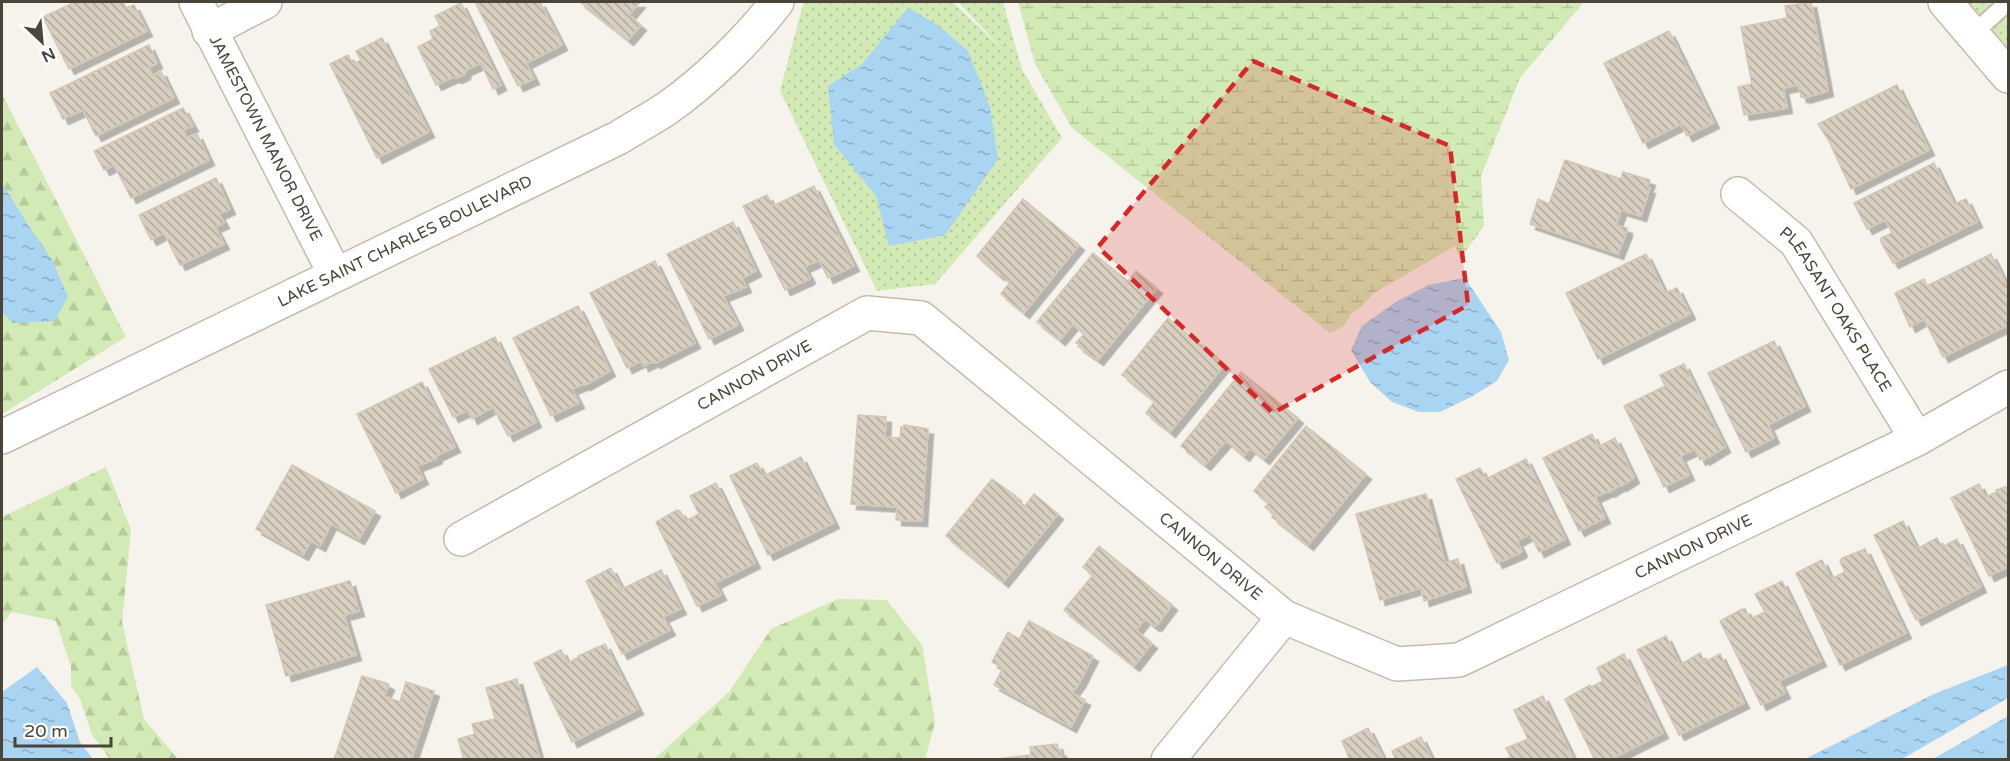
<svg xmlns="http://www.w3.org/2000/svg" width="2010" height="761" font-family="'Varela Round',sans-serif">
<defs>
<pattern id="forest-firs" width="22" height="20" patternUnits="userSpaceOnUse" patternTransform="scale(1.5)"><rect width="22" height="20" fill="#d2eab5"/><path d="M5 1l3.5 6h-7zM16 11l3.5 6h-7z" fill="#b6ca9c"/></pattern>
<pattern id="wetland-marsh" width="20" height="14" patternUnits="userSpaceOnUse" patternTransform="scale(1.5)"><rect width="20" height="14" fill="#d2eab5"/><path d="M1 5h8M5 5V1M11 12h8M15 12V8" fill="none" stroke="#b6ca9c"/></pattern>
<pattern id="park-dots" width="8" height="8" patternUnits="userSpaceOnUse" patternTransform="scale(1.5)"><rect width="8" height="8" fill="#d2eab5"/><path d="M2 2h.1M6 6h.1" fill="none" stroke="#b6ca9c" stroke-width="1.8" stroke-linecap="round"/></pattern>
<pattern id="water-ripples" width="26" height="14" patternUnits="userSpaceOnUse" patternTransform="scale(1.5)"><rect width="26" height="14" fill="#a9d4f2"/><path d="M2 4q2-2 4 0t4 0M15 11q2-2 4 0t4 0" fill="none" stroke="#8caec5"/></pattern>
<pattern id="building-back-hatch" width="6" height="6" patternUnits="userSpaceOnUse" patternTransform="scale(1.5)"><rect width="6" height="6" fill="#d8cfc1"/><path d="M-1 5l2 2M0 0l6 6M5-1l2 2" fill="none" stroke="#b1aa9e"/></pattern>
<filter id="shadow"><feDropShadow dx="5.5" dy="5.5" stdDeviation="0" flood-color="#0004"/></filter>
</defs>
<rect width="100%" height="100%" fill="#f6f3ec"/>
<g fill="url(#forest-firs)">
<polygon points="2,94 126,337 2,414"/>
<polygon points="106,467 131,530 122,622 144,719 178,759 110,759 92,735 80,699 71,686 71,667 56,621 12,612 2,624 2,517"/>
<polygon points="838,599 887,600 922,645 935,723 925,759 654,759 729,692 771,629"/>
</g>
<polygon fill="url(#wetland-marsh)" points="1018,2 1584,2 1520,78 1481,176 1484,226 1460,259 1455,246 1374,293 1362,306 1350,315 1344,326 1330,333 1072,128 1035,64"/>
<g fill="url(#park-dots)">
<polygon points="805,2 953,2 1004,51 958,2 1003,2 1022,69 1062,138 935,284 877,291 780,91 803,4"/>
<polygon points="1945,2 2008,2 2008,76"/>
</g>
<g fill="url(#water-ripples)">
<polygon points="908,8 939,26 968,51 990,107 998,159 945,235 889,246 876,196 834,144 828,86 862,64"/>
<polygon points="2,183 26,222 52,260 68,297 54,321 13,323 2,312"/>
<polygon points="1465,278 1501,332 1509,360 1497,381 1471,397 1440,412 1419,412 1392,402 1370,382 1351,350 1362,326 1394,303 1428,285"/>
<polygon points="2008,665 2008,698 1909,755 1899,760 1805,759 1934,694"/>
<polygon points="37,667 67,703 80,742 93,759 2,759 2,692"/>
<polygon points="2008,716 2008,759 1933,759"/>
</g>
<g fill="url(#building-back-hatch)" stroke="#d3c7b4" stroke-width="1.5" filter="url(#shadow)">
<polygon points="75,2 123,2 126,8 134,5 147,31 69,69 43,17"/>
<polygon points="475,2 540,2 562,45 526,63 534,79 518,86"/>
<polygon points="580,2 640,2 629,15 641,25 628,40"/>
<polygon points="1811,2 1828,91 1804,98 1804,96 1801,97 1799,85 1783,88 1787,108 1744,115 1738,87 1752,84 1741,27 1787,18 1785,6"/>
<polygon points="461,3 501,85 493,89 481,63 466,70 465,74 457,78 453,77 436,85 418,47 433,39 430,31 440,26 435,16"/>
<polygon points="1669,31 1714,123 1687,136 1681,124 1643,143 1604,63"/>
<polygon points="382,38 429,132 377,158 330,64 348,55 353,64 361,60 356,51"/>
<polygon points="149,45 157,63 148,68 153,76 161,71 174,98 96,136 83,110 63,119 50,93"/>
<polygon points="1897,85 1929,150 1851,189 1829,141 1818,124"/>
<polygon points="183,108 193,126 183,130 187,138 197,134 209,160 131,198 114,165 104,170 94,151"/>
<polygon points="1565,160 1621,179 1623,172 1650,180 1647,188 1650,188 1641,216 1621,210 1616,225 1627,228 1627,231 1618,254 1530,224 1538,199 1549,204"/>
<polygon points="1934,163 1954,204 1966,199 1977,222 1893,263 1881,242 1881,238 1892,233 1885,220 1867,229 1854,203"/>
<polygon points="216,178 230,209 219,214 224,223 215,227 224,244 180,265 164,233 151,240 139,215"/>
<polygon points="814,186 854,266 828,278 819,260 804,267 810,278 807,280 785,290 743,206 767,195 773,206"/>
<polygon points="1023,199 1079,245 1024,313 1001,294 1010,282 1000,274 999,275 977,256"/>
<polygon points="733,222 756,271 742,278 746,287 723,296 738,325 709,339 667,254"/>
<polygon points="1093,253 1128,281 1136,271 1157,288 1098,360 1078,346 1079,344 1076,343 1084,334 1073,324 1060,340 1037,322"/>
<polygon points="1646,254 1665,293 1677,288 1690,314 1598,359 1566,293"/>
<polygon points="1991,254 2008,288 2008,325 1943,357 1924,319 1910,327 1895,293 1924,279 1927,286"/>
<polygon points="655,261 695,343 655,363 654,361 643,366 641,361 627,368 590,293"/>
<polygon points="578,306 610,371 585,385 584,384 572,389 579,403 551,416 513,338"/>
<polygon points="1168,318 1225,364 1170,432 1146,413 1155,401 1122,375"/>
<polygon points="495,337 536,422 508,436 493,407 472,419 468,410 453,417 429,369"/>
<polygon points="1774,341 1805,406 1768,425 1774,438 1746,452 1708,373"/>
<polygon points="1684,364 1725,447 1704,460 1703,458 1700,460 1695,449 1680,456 1689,475 1664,487 1624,406 1665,386 1660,375"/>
<polygon points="1241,372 1298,418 1264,459 1250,448 1244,456 1226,441 1205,465 1181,446"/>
<polygon points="422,382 455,447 436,456 437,458 417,466 423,479 396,493 357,414"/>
<polygon points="858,415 886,417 885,437 900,438 901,427 904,427 904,425 928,429 922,521 896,520 897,507 851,504"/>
<polygon points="1306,426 1366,474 1308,545 1272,517 1274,514 1265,507 1269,503 1254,491"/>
<polygon points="1592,434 1598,447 1615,438 1634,478 1621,486 1620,485 1609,492 1608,491 1595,497 1605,518 1579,531 1543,458"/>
<polygon points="801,457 834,523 768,555 730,476 757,463 764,476"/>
<polygon points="1526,459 1565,539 1539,552 1530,534 1517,541 1522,551 1520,553 1497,563 1456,479 1480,468 1486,479"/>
<polygon points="292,465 375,511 359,539 331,524 320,546 311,541 303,555 256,529"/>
<polygon points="992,479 1016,496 1015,498 1025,506 1034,494 1058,514 1003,582 946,536"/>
<polygon points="716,483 755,563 715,583 721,595 697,606 656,522 677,510 680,511 686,521 699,514 690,496"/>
<polygon points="1979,484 1985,497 1997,492 1996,490 2008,486 2008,567 1989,576 1951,498"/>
<polygon points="1426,494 1445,563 1458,559 1466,587 1424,601 1421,588 1380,600 1356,514"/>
<polygon points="1903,521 1917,549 1937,538 1942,547 1957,539 1981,587 1916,620 1874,535"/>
<polygon points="1099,546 1172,605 1157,625 1154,626 1145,619 1136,630 1152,643 1134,666 1064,610 1093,575 1083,567"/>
<polygon points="1865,549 1906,633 1840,665 1796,573 1822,560 1831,579 1845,572 1840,561 1842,558"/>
<polygon points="611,568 622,589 661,570 681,609 663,617 670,630 622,654 586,581"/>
<polygon points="350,581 359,611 344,615 356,655 286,676 266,605"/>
<polygon points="1782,581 1821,661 1779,681 1785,693 1761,705 1720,621 1742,609 1742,610 1745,609 1750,619 1765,612 1755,594"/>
<polygon points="1029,621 1093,656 1080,682 1072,693 1085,700 1071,727 994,685 1003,668 992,662 1008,632 1019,639"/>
<polygon points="1666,636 1680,665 1700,653 1705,662 1720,654 1744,703 1679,735 1637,650"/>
<polygon points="605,644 638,709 572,742 534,663 561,650 568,663 579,657 578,656"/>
<polygon points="1624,654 1663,733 1609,760 1595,760 1565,699 1590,685 1591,687 1603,681 1597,668"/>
<polygon points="362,676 386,683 389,685 384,696 400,702 406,682 434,691 411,760 334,760"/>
<polygon points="517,679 540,760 464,760 458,739 475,734 472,724 495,719 486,688"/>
<polygon points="1543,696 1574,760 1505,760 1511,757 1506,748 1528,739 1514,710"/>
<polygon points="1368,728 1384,760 1350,760 1342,741"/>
<polygon points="1421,737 1432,760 1396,760 1392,751"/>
<polygon points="1057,744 1059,752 1061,751 1062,760 988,760 1031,755 1030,747"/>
</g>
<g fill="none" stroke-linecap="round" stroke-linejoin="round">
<defs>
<polyline id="service" points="1973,34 2008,2"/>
<g id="minor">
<path id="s1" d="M 196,2 L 335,274"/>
<polyline points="1945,2 2008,76"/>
<polyline points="209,31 265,2"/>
<path id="s2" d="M 1738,194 L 1796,242 L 1917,439"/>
<path id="s3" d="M 2,437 L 618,138 C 634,128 651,119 666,109 C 705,82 749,39 777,2"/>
<path id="s4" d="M 461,539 L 867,313 L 921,318 L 1284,617 L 1397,664 L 1459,660 L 1917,439 L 2008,387"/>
<polyline points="1168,760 1284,617"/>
</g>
</defs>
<use href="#service" stroke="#c2bbae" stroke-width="20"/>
<use href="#minor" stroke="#c2bbae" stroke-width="36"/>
<use href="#service" stroke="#fff" stroke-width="16"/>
<use href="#minor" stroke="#fff" stroke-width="33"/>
</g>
<path fill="#d62828" fill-opacity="0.2" stroke="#d62828" stroke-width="4.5" stroke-dasharray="12 8" stroke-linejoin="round" d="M 1253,61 L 1450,146 L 1468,305 L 1273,413 L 1098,247 Z"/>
<g text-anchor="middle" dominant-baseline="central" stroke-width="5" stroke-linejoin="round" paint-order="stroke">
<g font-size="16" fill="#4b4439" stroke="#fff">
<text stroke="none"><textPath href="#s1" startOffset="153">JAMESTOWN MANOR DRIVE</textPath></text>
<text stroke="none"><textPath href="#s3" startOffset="448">LAKE SAINT CHARLES BOULEVARD</textPath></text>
<text stroke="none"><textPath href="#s2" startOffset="153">PLEASANT OAKS PLACE</textPath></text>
<text stroke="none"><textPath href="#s4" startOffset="336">CANNON DRIVE</textPath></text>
<text stroke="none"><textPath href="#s4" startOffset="1434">CANNON DRIVE</textPath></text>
<text stroke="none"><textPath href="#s4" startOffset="894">CANNON DRIVE</textPath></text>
</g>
</g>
<rect width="2010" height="761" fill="none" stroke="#4b4439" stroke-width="6"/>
<g transform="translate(42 42) rotate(154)" stroke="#ffffff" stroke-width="4.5" paint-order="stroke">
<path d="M0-4.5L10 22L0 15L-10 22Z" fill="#4b4439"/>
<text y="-9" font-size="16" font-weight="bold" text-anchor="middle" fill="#4b4439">N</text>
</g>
<path d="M15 737v9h96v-9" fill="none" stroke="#4b4439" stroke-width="3"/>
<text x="24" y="737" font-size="18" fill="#4b4439" stroke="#ffffff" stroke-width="4.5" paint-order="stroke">20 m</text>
</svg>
